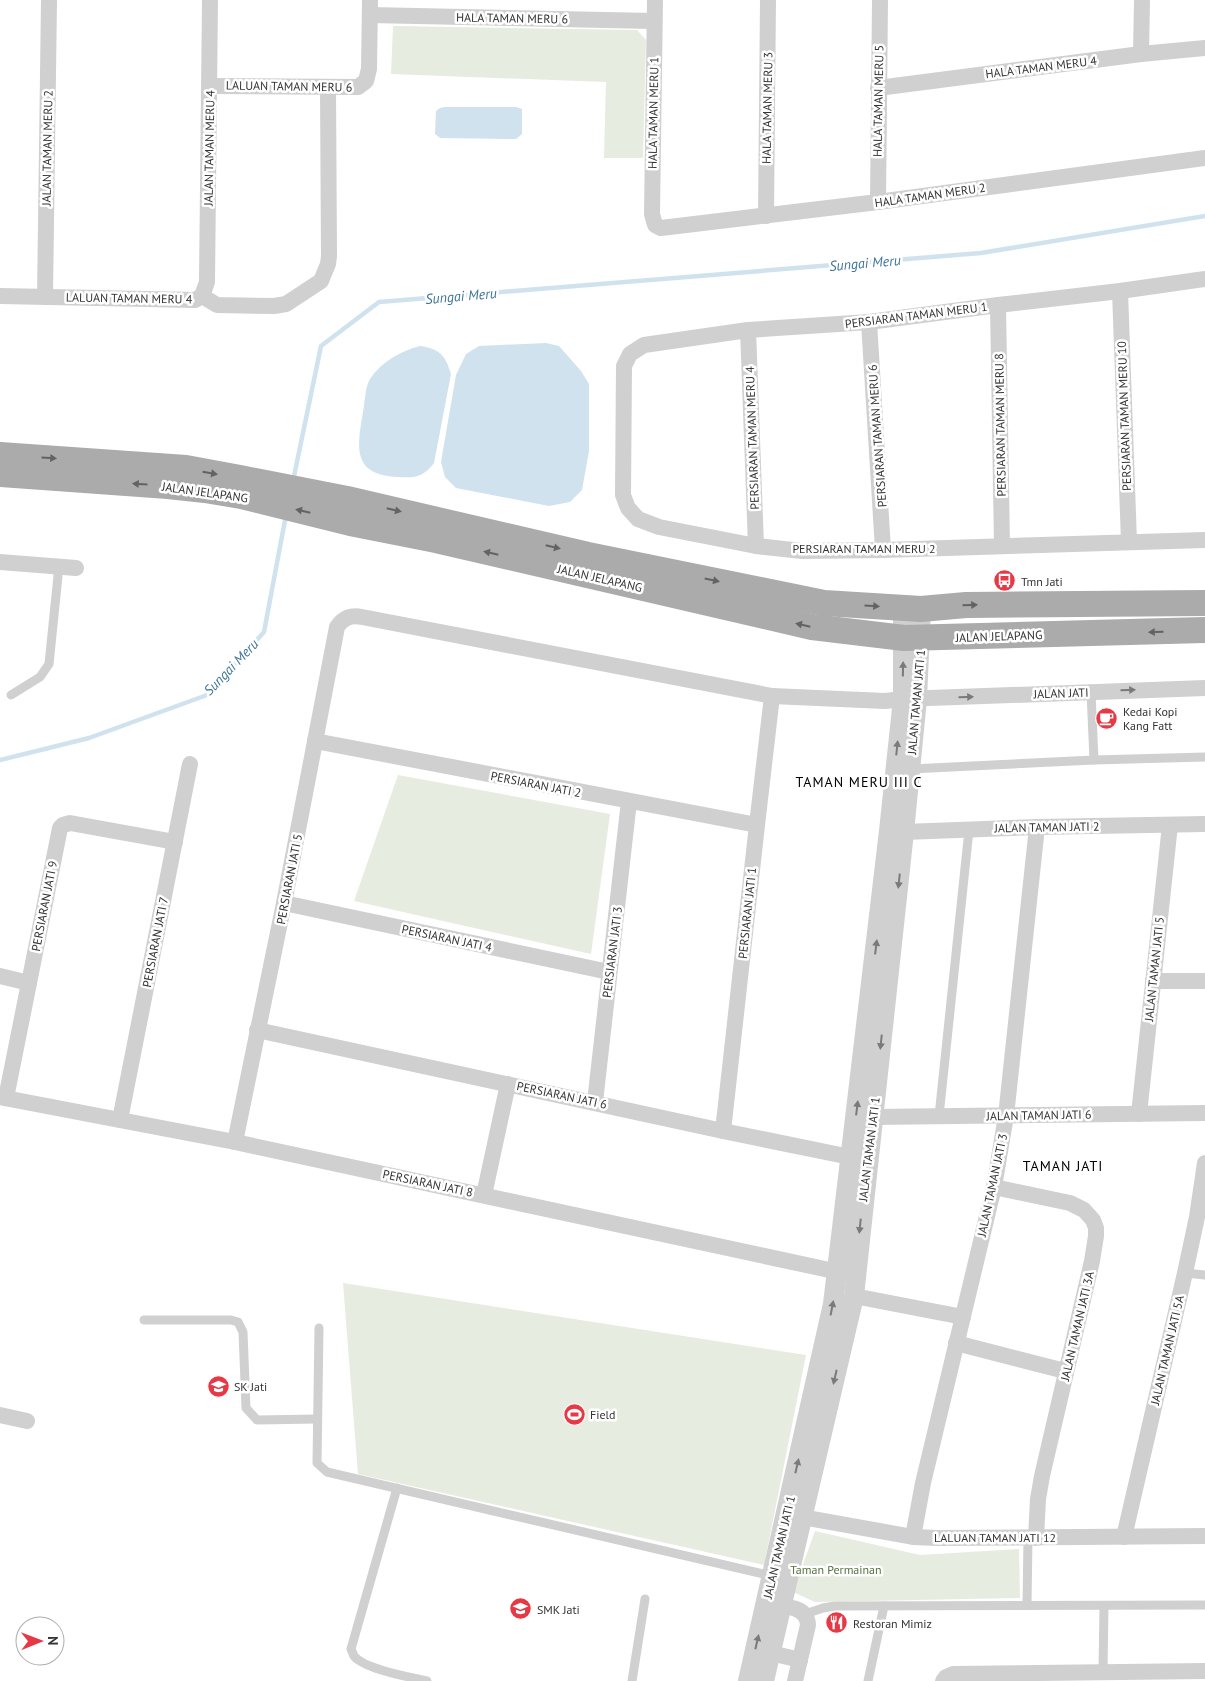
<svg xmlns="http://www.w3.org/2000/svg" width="1205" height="1681" font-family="'PT Sans',sans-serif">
<rect width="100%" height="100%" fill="#fff"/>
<g fill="#e6ecdf">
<polygon points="393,26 637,30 646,40 643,158 604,158 606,82 391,74"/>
<polygon points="398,775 610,814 591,954 354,901"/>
<polygon points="343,1283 806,1355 764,1565 358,1474"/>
<polygon points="815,1531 920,1555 1019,1549 1020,1598 815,1602 793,1592"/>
</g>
<g fill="#cfe2ee">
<polygon points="445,107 516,107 522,109 522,134 516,139 440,138 435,134 436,111 440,108"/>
<polygon points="546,343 559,346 581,371 589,384 589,451 582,490 570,502 549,506 456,488 445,477 441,462 456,375 466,354 479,346"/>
<path d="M 420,346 C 440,349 445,355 451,374 L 434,463 C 423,477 416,478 398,477 C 352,475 357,448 363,412 C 365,402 365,387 370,379 C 382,361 401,351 420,346 Z"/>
</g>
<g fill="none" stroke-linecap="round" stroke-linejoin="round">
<g stroke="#cfe2ee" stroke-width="4.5">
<polyline points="293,481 321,346 379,302 981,253 1205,216"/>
<polyline points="0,760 89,738 207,695 264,632 286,515"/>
</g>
<g stroke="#d0d0d0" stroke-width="9">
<polyline points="1091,692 1094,760"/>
<polyline points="11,695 40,677 49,664 59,566"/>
<polyline points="911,769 1094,760 1205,757"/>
<polyline points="939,1116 969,830"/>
<polyline points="1185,1273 1205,1275"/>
<polyline points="144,1320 231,1320 238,1322 243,1332 246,1408 257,1420 317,1419"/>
<polyline points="319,1328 317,1463 327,1472 772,1576"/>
<path d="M 397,1488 L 351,1649 C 352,1651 353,1654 354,1656 C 364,1669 410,1677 427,1681"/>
<polyline points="1027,1605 1028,1538"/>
<polyline points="805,1614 823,1608 835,1606 1205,1605"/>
<polyline points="1103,1671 1104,1606"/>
<polyline points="632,1681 645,1599"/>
<polyline points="868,1681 884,1606"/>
</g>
<g stroke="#d0d0d0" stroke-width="16">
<polyline points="655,0 652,214 655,225 661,228 878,202 1205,158"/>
<polyline points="370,15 654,21"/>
<polyline points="1141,54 1142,0"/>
<polyline points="210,86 358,87 366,81 369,69 370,0"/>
<polyline points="878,88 1141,54 1205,48"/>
<polyline points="878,202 880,0"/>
<polyline points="766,216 768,0"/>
<polyline points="1205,279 1120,291 998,305 869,322 748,330 644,345 630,354 624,366 623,495 628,508 638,519 659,527 756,546 802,551 883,550 1205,540"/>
<polyline points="1120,291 1129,542"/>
<polyline points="0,296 195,300 202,296"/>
<polyline points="202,296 217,305 274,306 286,304 321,281 328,264 329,256 328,87"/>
<polyline points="202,296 207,282 210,0"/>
<polyline points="45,297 49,0"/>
<polyline points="998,305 1002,546"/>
<polyline points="869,322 883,550"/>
<polyline points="748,330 756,546"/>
<polyline points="0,562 76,568"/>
<polyline points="315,741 757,825"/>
<polyline points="892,831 904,832 1037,827 1205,824"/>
<polyline points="284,903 609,972"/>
<polyline points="0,976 29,983"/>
<polyline points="1153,981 1205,981"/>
<polyline points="257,1030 723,1131 860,1159"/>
<polyline points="0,1097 235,1142 848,1274"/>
<polyline points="6,1098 60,828 63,825 70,823 175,842"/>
<polyline points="595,1102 629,801"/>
<polyline points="1139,1114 1170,825"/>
<polyline points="873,1117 1205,1113"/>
<polyline points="120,1120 190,764"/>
<polyline points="723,1131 757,825 772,696"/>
<path d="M 235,1142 L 284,903 L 337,627 C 344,617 351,615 362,617 L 772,696 L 885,701 L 903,699 L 1205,688"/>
<polyline points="994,1187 1070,1203 1084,1210 1093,1220 1096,1228 1096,1236 1092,1261 1042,1476 1038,1499 1036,1538"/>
<polyline points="484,1195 508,1084"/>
<polyline points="854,1296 963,1317"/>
<polyline points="956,1343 1065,1371"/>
<polyline points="0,1415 27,1421"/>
<polyline points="791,1515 913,1537 938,1538 1205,1536"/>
<polyline points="913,1537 923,1483 994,1187 1006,1116 1037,827"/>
<polyline points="1124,1537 1185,1273 1197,1217 1205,1163"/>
<path d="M 771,1604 C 786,1607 807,1606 808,1625 L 795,1681"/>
<polyline points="771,1653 800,1660"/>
<polyline points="943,1681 946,1677 953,1674 1205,1671"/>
</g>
<g stroke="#d0d0d0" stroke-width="20">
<polyline points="748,1681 833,1304 889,831 903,699 903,609"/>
<polyline points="764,1681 854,1296 904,832 917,699 921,609"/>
</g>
<g stroke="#ababab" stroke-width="26">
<polyline points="0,455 186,468 240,478 347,499 588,555 824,603 921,609 966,605 1205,603"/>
<polyline points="0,474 168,486 205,490 241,496 350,523 436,540 812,627 904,638 1205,630"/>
</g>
</g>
<defs><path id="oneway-solid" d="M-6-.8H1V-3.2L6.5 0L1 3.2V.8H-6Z" transform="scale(1.25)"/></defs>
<g fill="#636363">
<use href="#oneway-solid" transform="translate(49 458) rotate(4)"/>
<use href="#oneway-solid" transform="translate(210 473) rotate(10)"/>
<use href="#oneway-solid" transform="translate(140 484) rotate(-176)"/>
<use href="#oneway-solid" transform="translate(394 510) rotate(13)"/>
<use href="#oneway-solid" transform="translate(303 511) rotate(-167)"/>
<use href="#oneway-solid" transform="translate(553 547) rotate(13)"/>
<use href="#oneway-solid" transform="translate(491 553) rotate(-167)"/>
<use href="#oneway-solid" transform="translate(712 580) rotate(12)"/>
<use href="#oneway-solid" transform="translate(970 605) rotate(-2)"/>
<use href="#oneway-solid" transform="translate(872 606) rotate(4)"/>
<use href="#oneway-solid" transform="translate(803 625) rotate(-167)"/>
<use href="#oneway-solid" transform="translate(1156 632) rotate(178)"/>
</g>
<g fill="#7a7a7a">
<use href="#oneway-solid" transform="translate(903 669) rotate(-89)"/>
<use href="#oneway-solid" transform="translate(1128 690) rotate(-2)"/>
<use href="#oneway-solid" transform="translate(966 697) rotate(-2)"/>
<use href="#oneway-solid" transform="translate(897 748) rotate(-84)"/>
<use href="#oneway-solid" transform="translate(899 881) rotate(96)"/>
<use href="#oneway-solid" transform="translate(876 947) rotate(-83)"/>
<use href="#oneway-solid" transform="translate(881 1042) rotate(96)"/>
<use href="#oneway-solid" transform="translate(857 1108) rotate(-83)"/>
<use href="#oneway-solid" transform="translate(860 1226) rotate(96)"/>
<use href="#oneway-solid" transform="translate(832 1308) rotate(-79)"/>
<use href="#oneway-solid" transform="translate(835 1377) rotate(103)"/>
<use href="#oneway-solid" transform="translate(797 1466) rotate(-77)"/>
<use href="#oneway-solid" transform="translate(757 1642) rotate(-77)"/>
</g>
<defs>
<symbol id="bus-disc" viewBox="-11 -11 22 22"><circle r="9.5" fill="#e63946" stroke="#fff"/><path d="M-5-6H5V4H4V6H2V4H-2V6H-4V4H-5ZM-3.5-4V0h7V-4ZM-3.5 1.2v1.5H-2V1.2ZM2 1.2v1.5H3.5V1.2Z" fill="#fff"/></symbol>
<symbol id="cafe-disc" viewBox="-11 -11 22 22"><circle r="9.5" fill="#e63946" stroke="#fff"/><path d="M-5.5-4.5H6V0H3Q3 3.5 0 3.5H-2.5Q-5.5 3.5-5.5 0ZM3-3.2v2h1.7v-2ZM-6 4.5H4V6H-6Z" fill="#fff"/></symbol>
<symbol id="school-disc" viewBox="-11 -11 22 22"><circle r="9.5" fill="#e63946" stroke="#fff"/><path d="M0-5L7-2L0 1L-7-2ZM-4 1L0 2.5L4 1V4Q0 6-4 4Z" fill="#fff"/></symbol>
<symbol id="stadium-disc" viewBox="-11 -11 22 22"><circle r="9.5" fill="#e63946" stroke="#fff"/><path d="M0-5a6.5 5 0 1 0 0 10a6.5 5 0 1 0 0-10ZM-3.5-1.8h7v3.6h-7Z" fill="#fff"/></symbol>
<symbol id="restaurant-disc" viewBox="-11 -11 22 22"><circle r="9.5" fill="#e63946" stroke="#fff"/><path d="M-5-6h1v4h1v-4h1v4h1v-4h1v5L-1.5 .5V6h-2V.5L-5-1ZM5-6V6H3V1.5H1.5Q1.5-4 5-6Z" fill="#fff"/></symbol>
</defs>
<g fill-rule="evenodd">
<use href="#bus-disc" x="992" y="568" width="25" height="25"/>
<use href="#cafe-disc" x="1094" y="706" width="25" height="25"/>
<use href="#school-disc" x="206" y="1374" width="25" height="25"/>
<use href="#stadium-disc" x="562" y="1402" width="25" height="25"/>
<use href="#school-disc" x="508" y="1596" width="25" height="25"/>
<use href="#restaurant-disc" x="824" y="1610" width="25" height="25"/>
</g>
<g text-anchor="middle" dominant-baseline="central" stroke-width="5" stroke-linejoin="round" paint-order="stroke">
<g font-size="12" fill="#333" stroke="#fff">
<text transform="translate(512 18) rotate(1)">HALA TAMAN MERU 6</text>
<text transform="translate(1041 67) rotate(-7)">HALA TAMAN MERU 4</text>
<text transform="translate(289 86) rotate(1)">LALUAN TAMAN MERU 6</text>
<text transform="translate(878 101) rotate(-89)">HALA TAMAN MERU 5</text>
<text transform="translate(767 108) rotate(-89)">HALA TAMAN MERU 3</text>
<text transform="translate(653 113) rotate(-89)">HALA TAMAN MERU 1</text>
<text transform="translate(47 148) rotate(-89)">JALAN TAMAN MERU 2</text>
<text transform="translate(209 148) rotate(-89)">JALAN TAMAN MERU 4</text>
<text transform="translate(930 195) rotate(-8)">HALA TAMAN MERU 2</text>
<text transform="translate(129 298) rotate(1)">LALUAN TAMAN MERU 4</text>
<text transform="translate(916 315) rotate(-7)">PERSIARAN TAMAN MERU 1</text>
<text transform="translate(1124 416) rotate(-92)">PERSIARAN TAMAN MERU 10</text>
<text transform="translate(1000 425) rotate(-91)">PERSIARAN TAMAN MERU 8</text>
<text transform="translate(877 436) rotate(-94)">PERSIARAN TAMAN MERU 6</text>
<text transform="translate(752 438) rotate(-92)">PERSIARAN TAMAN MERU 4</text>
<text transform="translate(205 492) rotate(8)">JALAN JELAPANG</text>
<text x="864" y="548">PERSIARAN TAMAN MERU 2</text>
<text transform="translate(600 578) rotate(13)">JALAN JELAPANG</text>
<text transform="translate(999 636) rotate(-2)">JALAN JELAPANG</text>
<text transform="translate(1061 693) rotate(-2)">JALAN JATI</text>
<text transform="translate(916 702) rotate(-85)">JALAN TAMAN JATI 1</text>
<text transform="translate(536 784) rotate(11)">PERSIARAN JATI 2</text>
<text transform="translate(1047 827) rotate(-1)">JALAN TAMAN JATI 2</text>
<text transform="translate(289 879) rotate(-79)">PERSIARAN JATI 5</text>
<text transform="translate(44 906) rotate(-79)">PERSIARAN JATI 9</text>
<text transform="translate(747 913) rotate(-84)">PERSIARAN JATI 1</text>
<text transform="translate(447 938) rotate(12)">PERSIARAN JATI 4</text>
<text transform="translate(155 942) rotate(-79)">PERSIARAN JATI 7</text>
<text transform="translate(612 952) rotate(-83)">PERSIARAN JATI 3</text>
<text transform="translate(1154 969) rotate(-84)">JALAN TAMAN JATI 5</text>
<text transform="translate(562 1095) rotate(12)">PERSIARAN JATI 6</text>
<text transform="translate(1039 1115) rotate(-1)">JALAN TAMAN JATI 6</text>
<text transform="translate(869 1149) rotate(-83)">JALAN TAMAN JATI 1</text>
<text transform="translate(428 1183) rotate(12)">PERSIARAN JATI 8</text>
<text transform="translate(992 1185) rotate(-78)">JALAN TAMAN JATI 3</text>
<text transform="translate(1077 1326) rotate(-77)">JALAN TAMAN JATI 3A</text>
<text transform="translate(1167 1350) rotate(-77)">JALAN TAMAN JATI 5A</text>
<text x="995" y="1537">LALUAN TAMAN JATI 12</text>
<text transform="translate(779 1547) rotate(-77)">JALAN TAMAN JATI 1</text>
</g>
<g font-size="12" fill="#333" stroke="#fff" text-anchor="start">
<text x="1021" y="581">Tmn Jati</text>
<text x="1123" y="711">Kedai Kopi<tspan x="1123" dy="14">Kang Fatt</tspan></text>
<text x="234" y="1386">SK Jati</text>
<text x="590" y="1414">Field</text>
<text x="537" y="1609">SMK Jati</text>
<text x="853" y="1623">Restoran Mimiz</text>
</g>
<g font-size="12" fill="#56703f" stroke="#fff">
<text x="836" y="1569">Taman Permainan</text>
</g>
<g font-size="14" font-style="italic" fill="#3f7597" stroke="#fff">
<text transform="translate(865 263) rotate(-5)">Sungai Meru</text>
<text transform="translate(461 296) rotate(-5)">Sungai Meru</text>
<text transform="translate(231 667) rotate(-46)">Sungai Meru</text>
</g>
<g font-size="14" letter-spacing="1" fill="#000" stroke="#fff">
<text x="859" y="782">TAMAN MERU III C</text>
<text x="1063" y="1166">TAMAN JATI</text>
</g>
</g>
<g transform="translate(40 1641) rotate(89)"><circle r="24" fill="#ffffff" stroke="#adadad"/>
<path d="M0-4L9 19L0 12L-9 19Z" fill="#e63946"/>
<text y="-8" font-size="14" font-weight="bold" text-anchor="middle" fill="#333333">N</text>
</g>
</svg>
